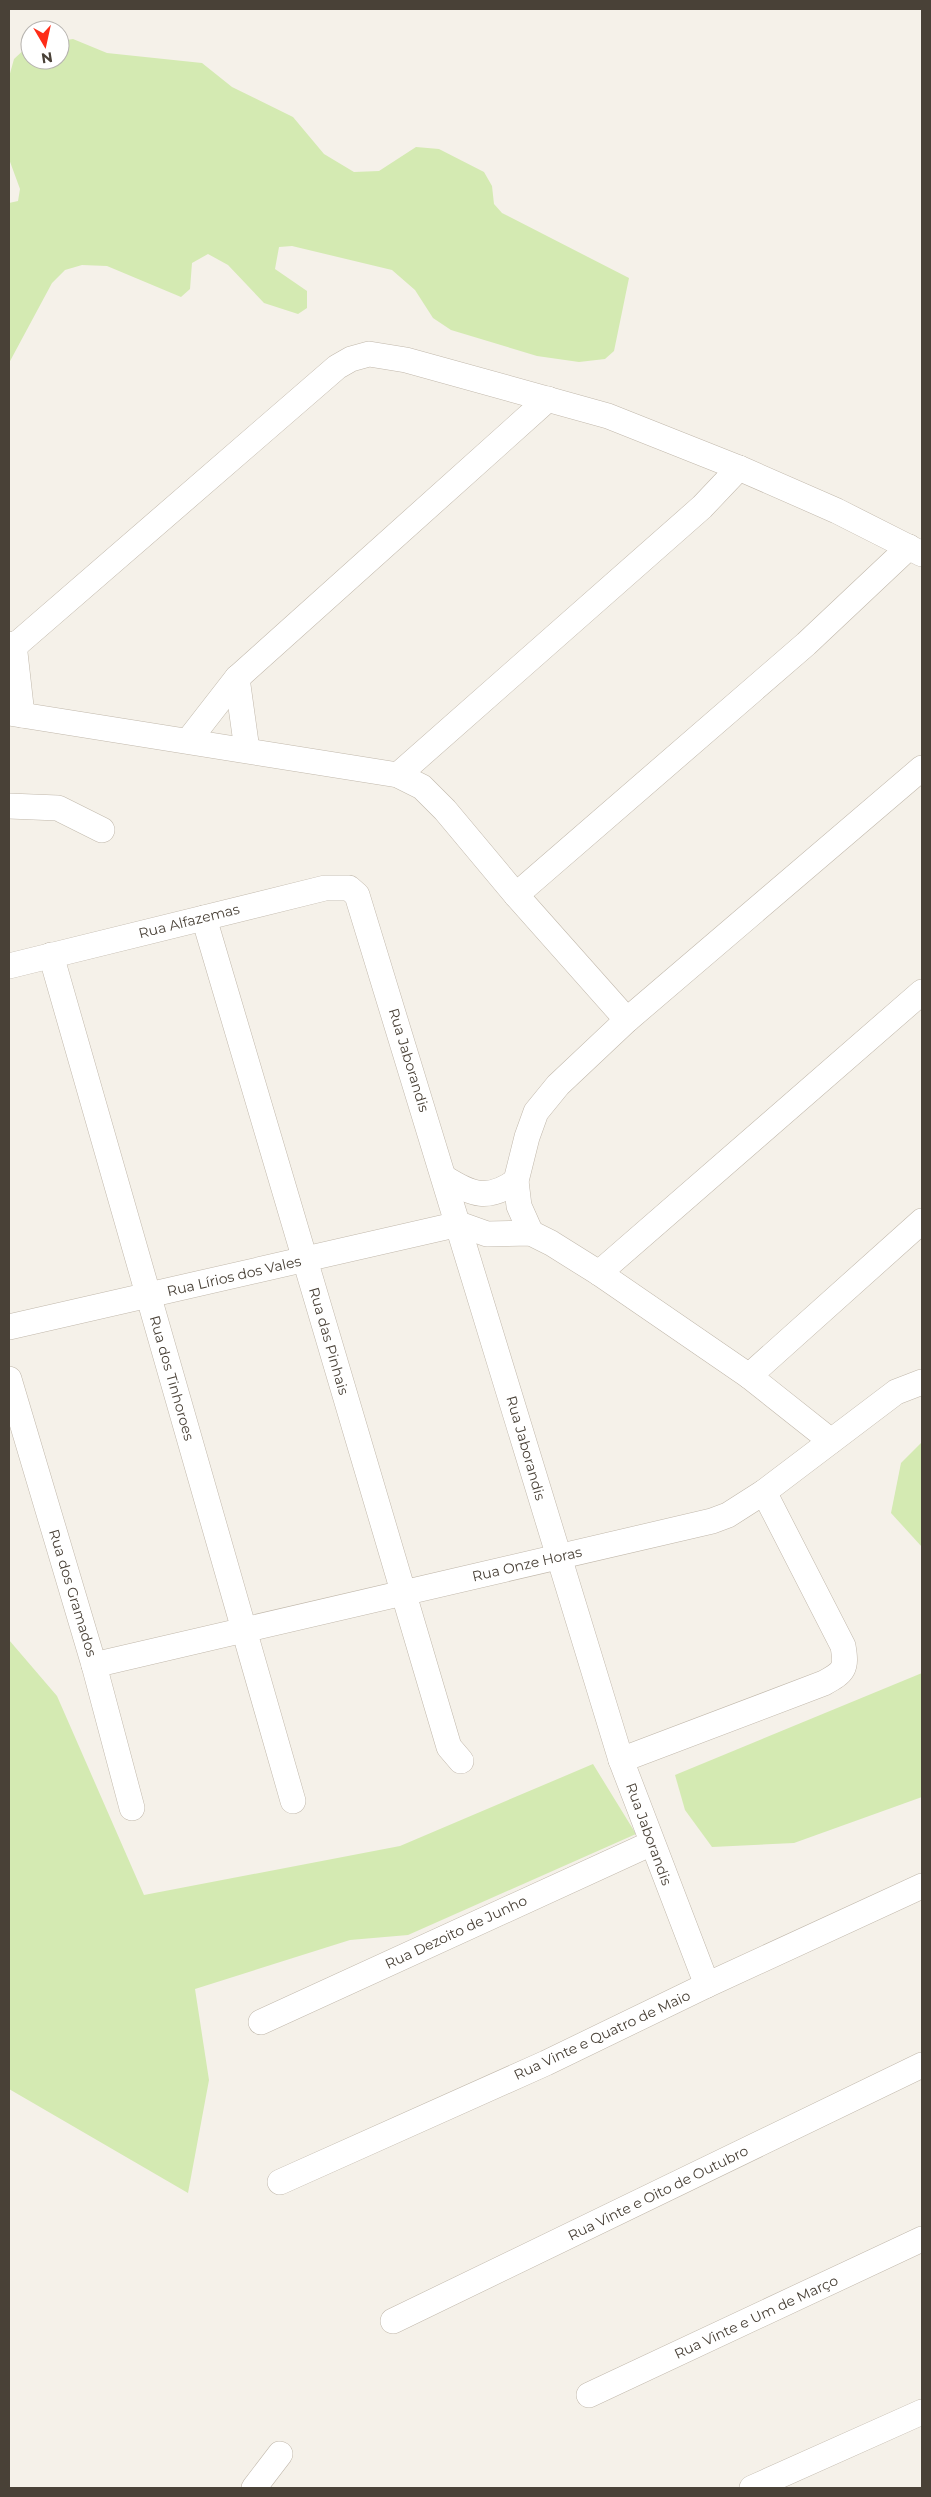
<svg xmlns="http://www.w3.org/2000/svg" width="931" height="2497" font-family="Montserrat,sans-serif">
<rect width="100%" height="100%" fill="#f5f1e9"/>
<g fill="#d4eab2">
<polygon points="73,39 107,53 202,63 232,87 293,117 324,154 354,172 379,171 416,147 439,149 484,172 492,186 494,204 502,213 629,278 614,351 605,359 579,362 537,356 451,330 433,318 415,290 392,270 292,246 279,247 275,269 307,291 307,308 298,314 264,303 228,265 208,254 192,263 190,289 181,297 107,266 82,265 65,270 52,283 9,363 9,203 18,201 20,189 9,159 9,77 14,59 29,45 30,60 60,60 60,41"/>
<polygon points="922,1442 922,1547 891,1513 901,1463"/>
<polygon points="9,1640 57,1696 144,1895 400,1846 593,1764 636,1834 408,1935 350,1940 195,1989 209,2080 188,2193 9,2089"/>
<polygon points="922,1673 922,1797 794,1843 712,1847 685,1810 675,1775"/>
</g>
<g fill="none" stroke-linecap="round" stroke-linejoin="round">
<defs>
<g id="street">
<polyline points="14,644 22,715"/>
<polyline points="9,651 337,367 351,359 369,354 406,360 608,416 739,468 837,511 922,554"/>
<polyline points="237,678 247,750"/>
<polyline points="9,713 398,775 422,787 445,810 516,895 627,1020"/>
<polyline points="188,741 237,678 548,399"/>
<polyline points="398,775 702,507 739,468"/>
<polyline points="9,806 58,808 102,830"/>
<polyline points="516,895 806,644 909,547"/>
<polyline points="204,918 449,1747 461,1761"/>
<polyline points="51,955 293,1801"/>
<polyline points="9,966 325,888 349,888 357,895 621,1760 707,1985"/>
<path d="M 445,1178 C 472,1195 488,1201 516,1181"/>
<polyline points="459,1224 487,1234 531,1233 551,1243 599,1273 749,1376 831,1441"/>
<polyline points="531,1233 519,1206 516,1181 527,1137 536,1112 558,1085 627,1020 922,768"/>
<polyline points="599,1273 922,992"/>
<polyline points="9,1327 459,1224"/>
<polyline points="749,1376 922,1221"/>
<polyline points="9,1379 94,1665 132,1808"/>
<polyline points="94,1665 712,1521 728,1515 764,1492 896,1392 922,1382"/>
<path d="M 621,1760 L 824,1683 C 844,1672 847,1669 843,1646 L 764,1492"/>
<polyline points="261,2022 652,1843"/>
<polyline points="280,2182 546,2063 707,1985 922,1886"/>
<polyline points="393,2321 922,2065"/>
<polyline points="589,2395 922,2239"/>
<polyline points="254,2488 280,2454"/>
<polyline points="752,2488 922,2412"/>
</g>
</defs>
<use href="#street" stroke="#c1b8ab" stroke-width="26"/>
<use href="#street" stroke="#fff" stroke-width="25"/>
</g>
<g text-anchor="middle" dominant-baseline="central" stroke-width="4" stroke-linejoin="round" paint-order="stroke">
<g font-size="14" fill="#494137" stroke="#fff">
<text transform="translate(189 921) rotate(-14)">Rua Alfazemas</text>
<text transform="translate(409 1060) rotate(73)">Rua Jaborandis</text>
<text transform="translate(234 1276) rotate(-13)">Rua Lírios dos Vales</text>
<text transform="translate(329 1341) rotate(74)">Rua das Pinhais</text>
<text transform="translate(172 1378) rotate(74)">Rua dos Tinhoroes</text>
<text transform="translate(526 1448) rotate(74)">Rua Jaborandis</text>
<text transform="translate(527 1564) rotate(-13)">Rua Onze Horas</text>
<text transform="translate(73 1593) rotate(73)">Rua dos Gramados</text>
<text transform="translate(649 1834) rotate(70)">Rua Jaborandis</text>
<text transform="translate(456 1932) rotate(-25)">Rua Dezoito de Junho</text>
<text transform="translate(602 2035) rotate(-25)">Rua Vinte e Quatro de Maio</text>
<text transform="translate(658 2193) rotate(-26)">Rua Vinte e Oito de Outubro</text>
<text transform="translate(756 2317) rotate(-25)">Rua Vinte e Um de Março</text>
</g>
</g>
<rect width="931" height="2497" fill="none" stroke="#494137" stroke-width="20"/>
<g transform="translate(45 45) rotate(171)"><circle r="24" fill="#ffffff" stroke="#b6b3af"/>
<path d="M0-4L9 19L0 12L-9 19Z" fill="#fe2c17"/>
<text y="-8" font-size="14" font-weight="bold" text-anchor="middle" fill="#494137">N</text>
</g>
</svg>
